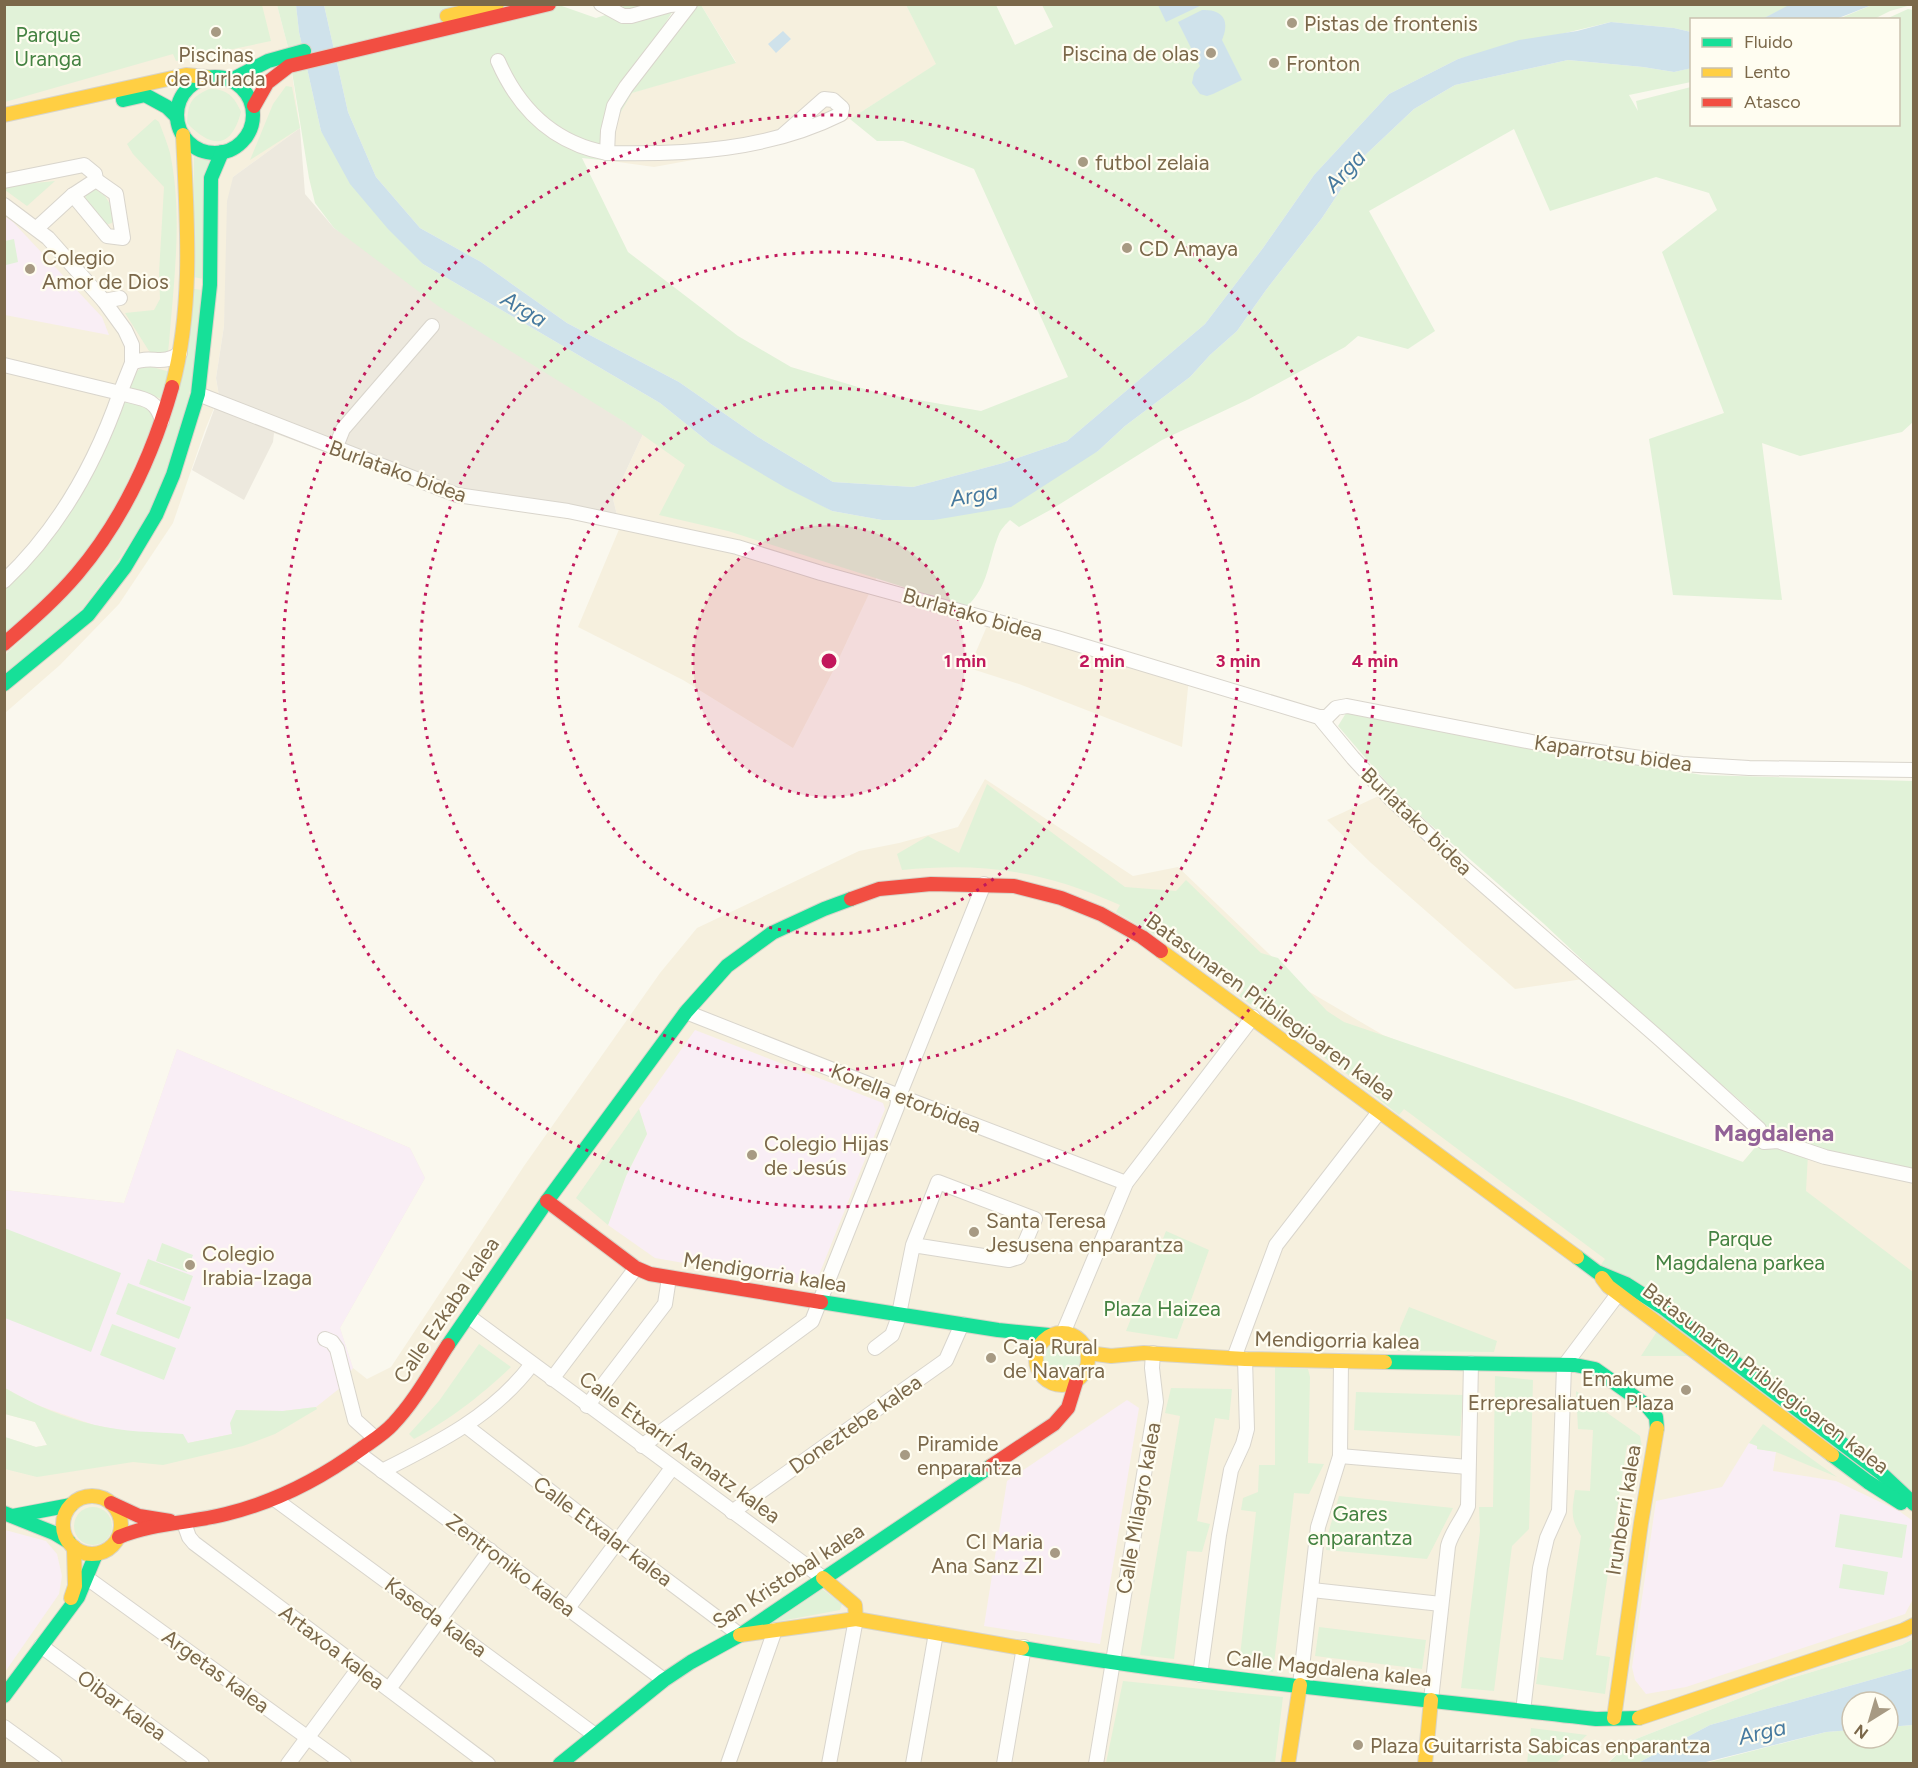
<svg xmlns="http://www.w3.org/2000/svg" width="1918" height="1768" font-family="Figtree,sans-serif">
<rect width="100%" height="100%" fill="#faf8ee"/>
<g fill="#f6f0de">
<polygon points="5,5 277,5 288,47 300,128 233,177 224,326 216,378 219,396 205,430 173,523 119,604 60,665 5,713"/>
<polygon points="701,5 906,5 937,64 850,119 770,146 654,167 611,161 618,117 631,93 736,62"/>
<polygon points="643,434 887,555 833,671 793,748 683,680 578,627 620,527 613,499"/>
<polygon points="990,619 1189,678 1182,747 1019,684 969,668"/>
<polygon points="985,779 1133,876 1178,867 1308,991 1383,1035 1626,1129 1737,1168 1760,1143 1913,1153 1913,1639 1902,1645 1788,1679 1631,1741 1607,1763 5,1763 4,1437 36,1447 47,1445 35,1422 5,1414 5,1190 124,1203 177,1049 410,1148 425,1178 340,1328 353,1368 367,1379 391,1367 524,1166 660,973 697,928 859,851 899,843 958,827"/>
<polygon points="1385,793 1590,978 1515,989 1370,862 1327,820"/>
</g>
<polygon fill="#ede9de" points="300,128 305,194 334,228 643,434 613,499 620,527 454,500 274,433 273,442 244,500 192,470 219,396 216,378 224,326 227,201 233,177"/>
<g fill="#f9eef5">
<polygon points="4,216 13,222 102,317 109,335 5,315"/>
<polygon points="695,1030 883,1103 885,1109 817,1280 810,1285 655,1258 608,1225 626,1176 647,1134 639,1109"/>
<polygon points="177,1049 410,1148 425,1178 340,1328 353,1368 340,1388 316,1407 283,1411 236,1410 232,1434 188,1443 94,1425 34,1404 5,1388 4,1190 124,1203"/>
<polygon points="1127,1400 1139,1408 1100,1644 984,1626 1007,1481"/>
<polygon points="1749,1443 1758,1446 1757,1449 1776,1452 1773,1471 1836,1481 1899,1511 1913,1521 1913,1599 1905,1614 1686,1687 1646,1694 1635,1680 1632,1667 1656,1501 1722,1487"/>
<polygon points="5,1530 46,1541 57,1554 62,1576 59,1594 5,1672"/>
</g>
<g fill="#e1f2d8">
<polygon points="5,4 262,5 271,41 176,61 173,54 5,102"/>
<path d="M 277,5 L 296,5 L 299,32 L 321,131 L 423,264 L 660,403 L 711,444 L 832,511 L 882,520 L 934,520 L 1098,451 L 1125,426 L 1190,377 L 1210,355 L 1237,331 L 1266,290 L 1322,218 L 1361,159 L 1414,109 L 1455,85 L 1568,60 L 1643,67 L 1674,72 L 1691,68 L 1691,82 L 1629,95 L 1638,111 L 1636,101 L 1691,87 L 1692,124 L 1898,124 L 1898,20 L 1886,19 L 1908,9 L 1913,10 L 1913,422 L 1902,432 L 1800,456 L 1762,443 L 1782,600 L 1673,595 L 1649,439 L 1724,413 L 1662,252 L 1717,210 L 1709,193 L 1656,177 L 1550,211 L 1514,129 L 1369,211 L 1435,331 L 1408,349 L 1358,336 L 1345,347 L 1249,399 L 1162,440 L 1052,509 L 1019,527 L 1010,520 C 1006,524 1001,529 999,534 C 988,560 989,587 966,607 L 728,531 L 659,515 L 685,465 L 623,421 L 438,306 L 334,228 L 315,203 L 309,178 L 288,47 Z"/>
<polygon points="324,5 559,5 596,18 621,10 623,5 687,5 676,6 630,80 690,5 701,5 736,63 632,93 618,117 611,161 582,158 628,252 738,336 791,367 878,393 981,411 1068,377 974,169 903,141 877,141 850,119 936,64 906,5 996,5 1015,45 1053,27 1042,5 1791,5 1762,19 1692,20 1691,32 1674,28 1611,22 1458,59 1389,94 1314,175 1263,248 1205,324 1067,441 1003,463 913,487 833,482 758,437 679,382 567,323 481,262 420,228 376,177 348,112"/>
<polygon points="1872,5 1911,5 1890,11 1874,19 1836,20"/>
<polygon points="286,86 292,87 300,128 250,160 273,104"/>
<path d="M 209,89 C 227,89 234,96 241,112 C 231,149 212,149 187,123 C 188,103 191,97 209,89 Z"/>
<path d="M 155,119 L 159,122 C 163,132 167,143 170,153 C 183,215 174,280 169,343 L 168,352 L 159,358 L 149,351 L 125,313 L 154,310 L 160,299 L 159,273 L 164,187 L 133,154 L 127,144 Z"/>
<polygon points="194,157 209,161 204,279 193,277"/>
<polygon points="55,181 27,206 5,190 5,186"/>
<polygon points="95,189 105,196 116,214 112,223 106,225 85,202 86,194"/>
<polygon points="14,239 18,262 6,265 5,241"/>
<polygon points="194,289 202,290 198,346 183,428 150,513 117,562 82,609 5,678 5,655 26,636 134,501"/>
<polygon points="149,366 170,372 160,398 129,392 134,375 140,368"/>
<polygon points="124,399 148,406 154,421 117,505 65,582 5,637 5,588 20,573"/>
<path d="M 1346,713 L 1702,775 L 1913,781 L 1913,1176 L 1808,1154 L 1806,1191 L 1913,1272 L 1913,1504 L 1600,1266 L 1605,1259 L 1404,1109 L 1399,1115 L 1347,1074 L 1239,996 L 1244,990 L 1178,941 L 1174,946 L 1116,912 L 1120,905 C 1045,871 984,862 902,870 L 897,854 L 928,836 L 959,853 L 987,784 L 1125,887 L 1176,891 L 1186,880 L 1261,953 L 1278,958 L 1327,1011 L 1344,1022 L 1573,1100 L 1743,1162 C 1763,1138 1764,1141 1753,1112 L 1626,1001 L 1543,923 L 1400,798 L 1338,726 Z"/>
<polygon points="639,1109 647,1134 626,1176 608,1225 576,1198"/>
<polygon points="4,1228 121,1273 91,1352 5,1318"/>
<polygon points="1166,1231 1209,1250 1177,1339 1126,1331"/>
<polygon points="162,1243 193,1255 187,1272 156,1261"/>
<polygon points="148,1259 193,1276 184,1301 139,1284"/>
<polygon points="128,1283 191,1307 179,1339 116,1314"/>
<polygon points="1409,1307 1497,1341 1494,1352 1398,1351 1400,1328"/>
<polygon points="112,1324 176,1348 164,1380 100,1355"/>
<polygon points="1658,1330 1694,1356 1641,1356"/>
<circle cx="1062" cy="1359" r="18"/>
<path d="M 479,1344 L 511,1367 C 479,1397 452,1418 414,1439 L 409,1434 L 439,1401 Z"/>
<polygon points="1275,1367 1308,1369 1310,1377 1308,1463 1324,1464 1309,1494 1294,1493 1273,1672 1239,1665 1256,1512 1241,1510 1243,1498 1258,1492 1259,1465 1275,1465"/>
<polygon points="1495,1376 1533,1380 1529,1529 1512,1546 1494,1691 1461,1688 1480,1531 1479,1507 1493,1507"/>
<path d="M 5,1388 C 33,1404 64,1418 95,1425 C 124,1432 153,1432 183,1434 L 188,1443 L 232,1434 L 230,1423 L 236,1410 L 283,1411 L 316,1407 L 317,1409 L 275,1434 L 243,1446 L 163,1465 L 133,1462 L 37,1477 L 5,1469 L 5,1437 L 36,1447 L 47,1445 L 35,1422 L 5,1414 Z"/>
<polygon points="1171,1388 1232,1389 1229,1420 1215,1418 1197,1521 1210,1524 1202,1552 1187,1551 1174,1659 1140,1655 1180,1416 1165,1413"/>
<path d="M 1576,1391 L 1640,1436 L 1642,1447 L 1627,1445 L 1613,1536 L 1609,1550 L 1624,1559 L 1623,1567 L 1609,1566 L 1596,1655 L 1610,1657 L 1605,1694 L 1536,1684 L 1540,1657 L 1563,1660 L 1581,1536 C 1570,1518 1572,1511 1575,1490 L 1590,1491 L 1593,1430 L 1578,1429 Z"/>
<polygon points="1356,1392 1463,1395 1460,1436 1354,1430"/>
<polygon points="1763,1424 1837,1477 1776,1452 1757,1449 1757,1446 1749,1443"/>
<polygon points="1339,1496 1453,1508 1427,1559 1326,1550 1328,1534"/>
<circle cx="93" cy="1526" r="19"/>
<polygon points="1840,1514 1907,1525 1902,1558 1835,1547"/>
<polygon points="1843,1564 1888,1572 1884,1595 1839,1588"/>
<polygon points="822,1589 842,1604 840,1610 770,1623"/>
<polygon points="1319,1627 1426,1640 1422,1669 1315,1656"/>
<polygon points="1913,1639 1913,1668 1710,1725 1638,1763 1607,1764 1631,1741 1788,1679 1902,1645"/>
<polygon points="1123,1681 1283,1697 1275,1763 1106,1763"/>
<polygon points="1913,1725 1913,1763 1702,1764 1826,1732 1852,1730 1852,1738 1888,1738 1888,1727"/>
<polygon points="1531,1728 1587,1735 1556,1763 1527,1763"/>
</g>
<g fill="#cfe2eb">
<polygon points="1791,4 1872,4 1872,5 1836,19 1762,19"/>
<polygon points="296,5 324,5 348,112 376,177 420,228 481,262 567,323 679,382 758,437 833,482 913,487 1003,463 1067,441 1205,324 1263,248 1314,175 1389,94 1458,59 1519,40 1577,31 1611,22 1674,28 1691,32 1692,68 1674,72 1643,67 1568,60 1455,85 1414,109 1361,159 1322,218 1266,290 1237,331 1210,355 1190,377 1125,426 1098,451 1011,507 934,520 882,520 832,511 786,488 711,444 660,403 423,264 388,229 350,184 321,131 299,32"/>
<polygon points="1158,5 1202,5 1166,22"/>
<path d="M 1202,10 C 1224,9 1230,22 1222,40 L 1242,80 L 1213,94 L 1207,96 L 1200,94 L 1192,83 L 1194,73 L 1200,66 L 1178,22 Z"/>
<polygon points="783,31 791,39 776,53 768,44"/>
<polygon points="1913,1668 1913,1725 1888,1727 1888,1702 1852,1702 1852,1730 1826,1732 1702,1763 1638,1763 1710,1725"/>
</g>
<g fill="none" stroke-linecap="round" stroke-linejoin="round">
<defs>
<g id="street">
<polyline points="601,4 623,16 631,16 670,5 685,4"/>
<path d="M 690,4 L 626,87 L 614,106 L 608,131 L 607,153 C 686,155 769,150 841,114 L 842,108 L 833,100 L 824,99 L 782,136"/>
<path d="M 498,61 C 519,109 553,143 607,153"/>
<polyline points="4,181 84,165 95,174 96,180 73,195 37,228"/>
<polyline points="73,195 107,236 123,238 116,194 96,180"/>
<polyline points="4,205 48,238 104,301 125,330 132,345 132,363 120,393 4,365"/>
<polyline points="104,301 120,298"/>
<path d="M 132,363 C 152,354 162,367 180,353"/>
<polyline points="198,394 457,495 568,511 737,547 821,573 1057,638 1319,717 1353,758 1391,799 1463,867 1661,1040 1759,1129 1764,1142 1778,1141 1825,1157 1914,1176"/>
<polyline points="335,449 343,429 432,326"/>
<path d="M 4,581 C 58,530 96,462 120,393 C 141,399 156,397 162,421"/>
<polyline points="1319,717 1327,717 1336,708 1347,706 1537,743 1682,764 1749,768 1914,770"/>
<polyline points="686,1012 899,1096 1126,1183"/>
<polyline points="468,1316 823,1578"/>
<polyline points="1064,1331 1126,1183 1253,1017"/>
<polyline points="325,1339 332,1342 337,1349 355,1420 375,1438"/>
<polyline points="875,1348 892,1335 898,1319 913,1245 938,1182 1035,1219 1019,1257 1009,1260 913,1245"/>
<polyline points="1234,1358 1276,1245 1379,1112"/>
<polyline points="552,1379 636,1268"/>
<polyline points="587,1406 665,1304 669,1278"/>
<polyline points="466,1426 616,1542 740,1635"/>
<polyline points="642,1446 812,1321 897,1107 899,1096 984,884"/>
<polyline points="357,1452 664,1680"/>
<polyline points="1340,1456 1468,1467"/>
<path d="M 382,1471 C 438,1443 494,1415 532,1364"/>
<polyline points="276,1500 595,1735"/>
<polyline points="732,1512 946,1360 962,1324"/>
<polyline points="184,1523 189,1537 194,1543 488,1764"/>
<polyline points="87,1578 344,1764"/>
<polyline points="1312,1590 1441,1604"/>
<polyline points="568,1608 672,1468"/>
<polyline points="41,1646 202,1764"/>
<polyline points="1200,1675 1219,1535 1231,1470 1243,1444 1247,1429 1245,1359"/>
<polyline points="1300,1685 1318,1527 1340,1456 1341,1361"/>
<polyline points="389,1689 490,1550"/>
<path d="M 1431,1700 L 1448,1546 C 1452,1531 1462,1521 1468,1506 L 1471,1363"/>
<polyline points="1523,1711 1540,1568 1547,1538 1559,1511 1564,1366 1618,1294"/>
<polyline points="4,1727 55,1764"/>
<polyline points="288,1764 359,1668"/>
<polyline points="728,1764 775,1630"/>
<polyline points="829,1764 856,1619"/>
<polyline points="913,1764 936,1633"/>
<polyline points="1004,1764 1024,1647"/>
<polyline points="1096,1764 1156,1402 1152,1368 1153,1353"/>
</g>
<g id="fast">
<circle cx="215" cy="115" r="38"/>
<polyline points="231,80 268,61 304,51"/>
<polyline points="123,100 145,95 167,107 177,117"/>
<polyline points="4,684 88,615 125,567 156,515 173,475 198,394 210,285 211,178 222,152"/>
<polyline points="1577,1257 1597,1272 1626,1284 1662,1307 1881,1473 1914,1504"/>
<polyline points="821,1302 998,1330 1049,1335"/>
<polyline points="448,1345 547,1201 686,1012 727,966 772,933 824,909 851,899"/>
<polyline points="1385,1362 1575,1365 1595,1369 1646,1405 1656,1417 1657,1428"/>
<polyline points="1832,1455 1868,1482 1901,1503"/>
<polyline points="4,1513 54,1533 69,1542"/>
<polyline points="13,1516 71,1505"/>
<path d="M 1022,1648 C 1212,1680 1404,1697 1596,1719 L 1639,1718"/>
<polyline points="4,1696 78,1597 96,1554"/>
<polyline points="560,1764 664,1680 691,1662 740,1635 991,1466"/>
</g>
<g id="slow">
<polyline points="447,16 497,4"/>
<polyline points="4,115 186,75 206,77"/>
<path d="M 172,387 C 194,305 187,219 183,135"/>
<polyline points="1161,951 1577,1257"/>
<polyline points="1602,1278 1608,1286 1832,1455"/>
<circle cx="1062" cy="1359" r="26"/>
<polyline points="1088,1353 1111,1356 1144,1353 1245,1359 1385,1362"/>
<circle cx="92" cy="1525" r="29"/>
<polyline points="823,1578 855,1605 856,1619"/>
<polyline points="71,1598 75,1586 74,1547"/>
<polyline points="740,1635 856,1619 1022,1648"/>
<polyline points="1614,1718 1641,1523 1657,1428"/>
<polyline points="1639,1718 1904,1630 1914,1625"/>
<polyline points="1288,1764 1300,1685"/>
<polyline points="1425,1764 1431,1700"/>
</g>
<g id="jam">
<polyline points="254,106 267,83 289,66 549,4"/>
<path d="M 4,644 C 29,622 55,600 77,574 C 122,521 153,454 172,387"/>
<polyline points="851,899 879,889 931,884 1014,886 1061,898 1101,914 1142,937 1161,951"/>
<polyline points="547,1201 636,1268 650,1274 821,1302"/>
<polyline points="991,1466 1054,1424 1068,1408 1076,1382"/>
<polyline points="111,1503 139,1516 170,1521"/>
<path d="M 119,1537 C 152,1523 191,1523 226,1514 C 275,1502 320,1479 361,1449 C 372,1441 384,1434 393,1424 C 415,1401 431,1371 448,1345"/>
</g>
</defs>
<use href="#street" stroke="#d9d5cc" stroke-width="16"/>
<use href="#fast" stroke="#d8d4c9" stroke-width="16"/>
<use href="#slow" stroke="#d8d4c9" stroke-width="16"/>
<use href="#jam" stroke="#d8d4c9" stroke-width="16"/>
<use href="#street" stroke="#fefefc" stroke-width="14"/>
<use href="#fast" stroke="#16e098" stroke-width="14"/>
<use href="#slow" stroke="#ffcf43" stroke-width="14"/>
<use href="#jam" stroke="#f24e42" stroke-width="14"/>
</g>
<circle cx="829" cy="661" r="136" fill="#c2185b" fill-opacity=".12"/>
<g fill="none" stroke="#c2185b" stroke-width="3" stroke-dasharray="3 6">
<circle cx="829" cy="661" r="136"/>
<circle cx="829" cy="661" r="273"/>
<circle cx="829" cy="661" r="409"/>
<circle cx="829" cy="661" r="546"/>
</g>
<g fill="#a79a83" stroke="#fffdf1" stroke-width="2">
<circle cx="1292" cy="23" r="6"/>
<circle cx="216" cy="32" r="6"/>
<circle cx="1211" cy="53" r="6"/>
<circle cx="1274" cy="63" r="6"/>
<circle cx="1083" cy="162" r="6"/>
<circle cx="1127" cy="248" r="6"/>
<circle cx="30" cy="269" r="6"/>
<circle cx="752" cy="1155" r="6"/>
<circle cx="974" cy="1232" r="6"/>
<circle cx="190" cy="1265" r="6"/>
<circle cx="991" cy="1358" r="6"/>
<circle cx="1686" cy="1390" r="6"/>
<circle cx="905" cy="1455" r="6"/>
<circle cx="1055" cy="1553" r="6"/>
<circle cx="1358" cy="1745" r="6"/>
</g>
<g text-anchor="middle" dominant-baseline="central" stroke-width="4.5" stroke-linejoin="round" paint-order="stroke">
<g font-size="21" fill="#7b684a" stroke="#fffdf1" text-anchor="start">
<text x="1304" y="23">Pistas de frontenis</text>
<text x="1199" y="53" text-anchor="end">Piscina de olas</text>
<text x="216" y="54" text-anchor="middle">Piscinas<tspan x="216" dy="24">de Burlada</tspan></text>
<text x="1286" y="63">Fronton</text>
<text x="1095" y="162">futbol zelaia</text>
<text x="1139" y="248">CD Amaya</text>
<text x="42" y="257">Colegio<tspan x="42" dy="24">Amor de Dios</tspan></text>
<text x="764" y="1143">Colegio Hijas<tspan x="764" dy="24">de Jesús</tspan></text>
<text x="986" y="1220">Santa Teresa<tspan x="986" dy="24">Jesusena enparantza</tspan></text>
<text x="202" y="1253">Colegio<tspan x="202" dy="24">Irabia-Izaga</tspan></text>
<text x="1003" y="1346">Caja Rural<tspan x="1003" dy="24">de Navarra</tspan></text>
<text x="1674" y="1378" text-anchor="end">Emakume<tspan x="1674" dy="24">Errepresaliatuen Plaza</tspan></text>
<text x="917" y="1443">Piramide<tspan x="917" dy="24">enparantza</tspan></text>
<text x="1043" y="1541" text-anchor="end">CI Maria<tspan x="1043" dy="24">Ana Sanz ZI</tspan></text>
<text x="1370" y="1745">Plaza Guitarrista Sabicas enparantza</text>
</g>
<g font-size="21" fill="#448241" stroke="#fffdf1">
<text x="48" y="34">Parque<tspan x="48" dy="24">Uranga</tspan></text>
<text x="1740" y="1238">Parque<tspan x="1740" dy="24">Magdalena parkea</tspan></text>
<text x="1162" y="1308">Plaza Haizea</text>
<text x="1360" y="1513">Gares<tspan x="1360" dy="24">enparantza</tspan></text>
</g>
<g font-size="21" fill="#7b684a" stroke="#fffdf1">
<text transform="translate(398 471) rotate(20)">Burlatako bidea</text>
<text transform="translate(973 614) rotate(16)">Burlatako bidea</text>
<text transform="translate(1613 753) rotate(8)">Kaparrotsu bidea</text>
<text transform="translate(1417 821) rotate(44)">Burlatako bidea</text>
<text transform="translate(1271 1007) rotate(36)">Batasunaren Pribilegioaren kalea</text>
<text transform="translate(906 1098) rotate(21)">Korella etorbidea</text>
<text transform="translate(765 1272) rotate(9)">Mendigorria kalea</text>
<text transform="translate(446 1310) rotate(-56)">Calle Ezkaba kalea</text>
<text transform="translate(1337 1340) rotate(1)">Mendigorria kalea</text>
<text transform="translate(1766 1378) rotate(37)">Batasunaren Pribilegioaren kalea</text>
<text transform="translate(855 1424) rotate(-35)">Doneztebe kalea</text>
<text transform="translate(680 1447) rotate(36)">Calle Etxarri Aranatz kalea</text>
<text transform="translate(1138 1508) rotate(-80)">Calle Milagro kalea</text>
<text transform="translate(1623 1510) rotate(-81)">Irunberri kalea</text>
<text transform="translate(603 1531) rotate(37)">Calle Etxalar kalea</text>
<text transform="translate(511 1565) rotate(37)">Zentroniko kalea</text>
<text transform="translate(788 1576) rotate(-33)">San Kristobal kalea</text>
<text transform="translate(436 1617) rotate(36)">Kaseda kalea</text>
<text transform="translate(332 1647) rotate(37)">Artaxoa kalea</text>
<text transform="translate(1329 1668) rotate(6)">Calle Magdalena kalea</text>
<text transform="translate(216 1671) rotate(36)">Argetas kalea</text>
<text transform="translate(122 1705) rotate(36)">Oibar kalea</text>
</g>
<g font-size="22" font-style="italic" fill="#477a9f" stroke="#fffdf1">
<text transform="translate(1345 171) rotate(-47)">Arga</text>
<text transform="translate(524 309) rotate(31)">Arga</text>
<text transform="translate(974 495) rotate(-10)">Arga</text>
<text transform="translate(1762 1732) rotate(-13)">Arga</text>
</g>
<g font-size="24" font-weight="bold" fill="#926297" stroke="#fffdf1">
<text x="1774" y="1132">Magdalena</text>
</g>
</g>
<circle cx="829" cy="661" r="9" fill="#c2185b" stroke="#fffdf1" stroke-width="3"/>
<g font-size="18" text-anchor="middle" font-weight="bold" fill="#c2185b" stroke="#fffdf1" stroke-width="4.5" stroke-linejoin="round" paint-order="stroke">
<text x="965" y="667">1 min</text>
<text x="1102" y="667">2 min</text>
<text x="1238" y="667">3 min</text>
<text x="1375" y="667">4 min</text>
</g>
<rect width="1918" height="1768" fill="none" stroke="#7b684a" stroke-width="12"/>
<rect x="1690" y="18" width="210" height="108" fill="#fffdf1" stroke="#cac1ae" stroke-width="1.5"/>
<rect x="1702" y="38" width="30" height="9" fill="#16e098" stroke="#cac1ae" stroke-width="1.5"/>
<text x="1744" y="48" font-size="18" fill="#7b684a">Fluido</text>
<rect x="1702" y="68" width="30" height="9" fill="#ffcf43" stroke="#cac1ae" stroke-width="1.5"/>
<text x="1744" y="78" font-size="18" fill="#7b684a">Lento</text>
<rect x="1702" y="98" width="30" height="9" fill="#f24e42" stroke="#cac1ae" stroke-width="1.5"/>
<text x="1744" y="108" font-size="18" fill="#7b684a">Atasco</text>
<g transform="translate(1870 1720) rotate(217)"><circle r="28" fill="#fffdf1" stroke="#cac1ae" stroke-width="1.5"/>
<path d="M0-4.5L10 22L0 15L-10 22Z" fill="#a79a83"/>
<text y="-9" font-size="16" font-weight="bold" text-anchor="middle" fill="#7b684a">N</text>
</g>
</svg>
